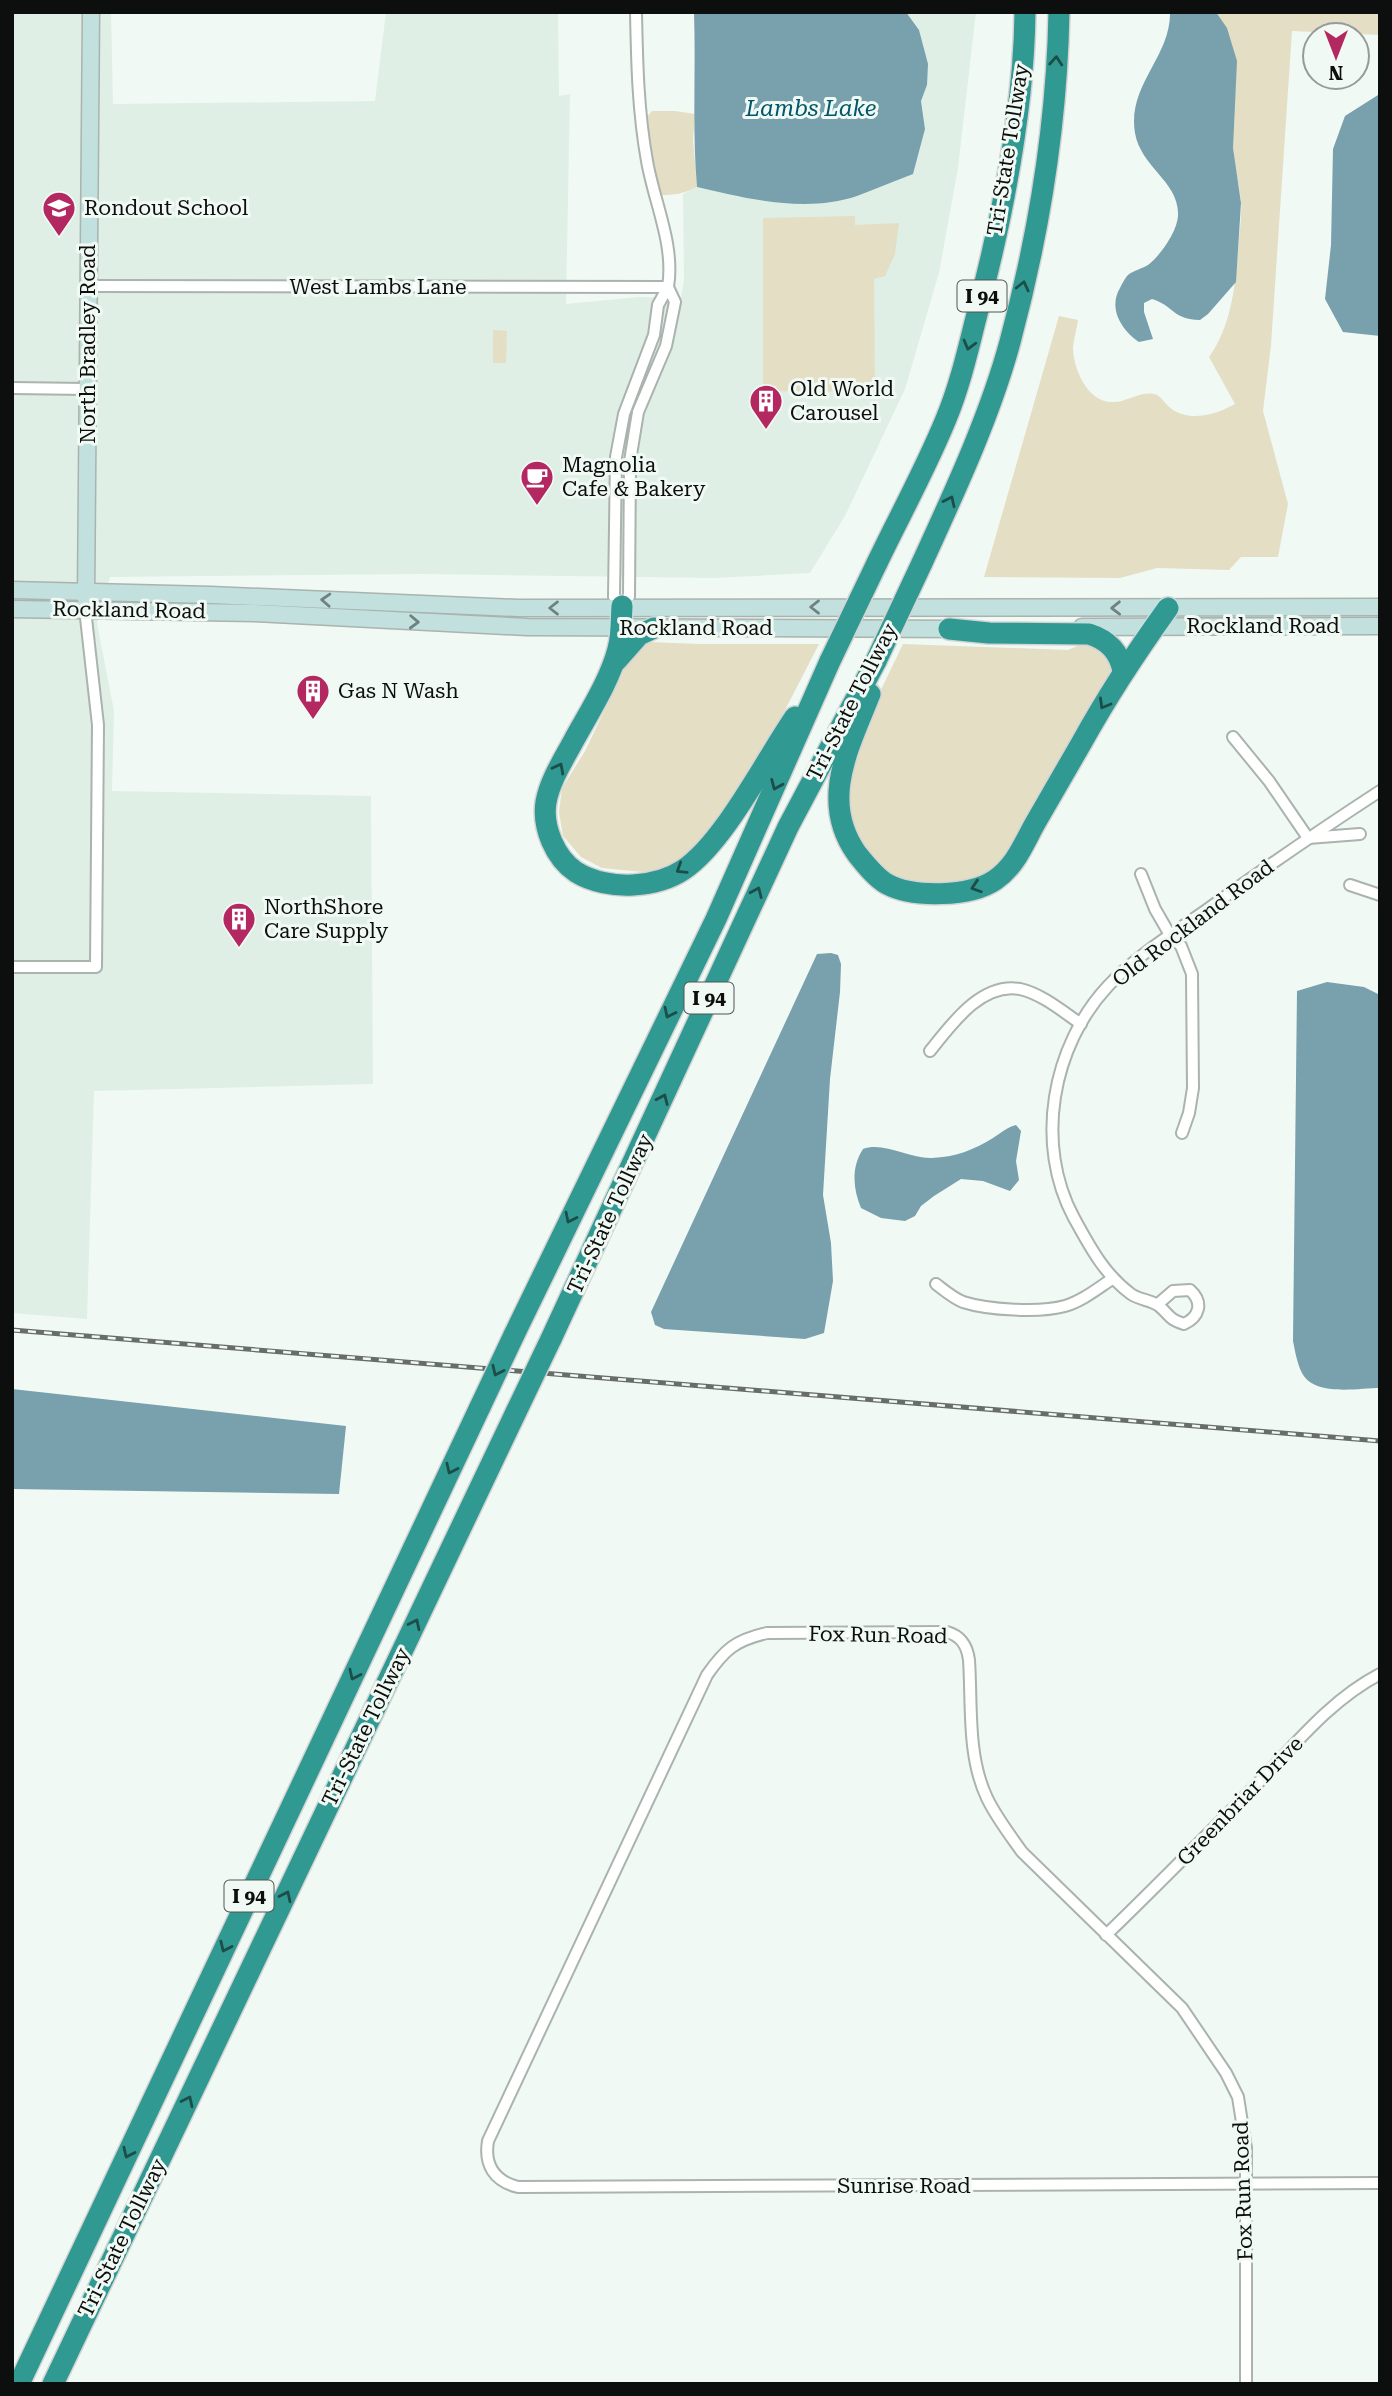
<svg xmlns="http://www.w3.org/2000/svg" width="1392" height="2396" font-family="'Roboto Serif',serif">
<rect width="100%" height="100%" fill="#f1f9f4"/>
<polygon fill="#dfefe5" points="12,12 111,12 113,104 375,101 386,12 558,12 559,96 570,94 566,304 639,297 681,298 684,280 683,194 697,187 739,197 857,196 876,187 925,129 921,101 927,84 919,30 906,12 976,12 958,168 939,273 905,389 845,516 810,573 714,578 423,574 110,577 97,623 114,711 112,791 371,796 373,1084 94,1091 87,1319 12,1313"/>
<g fill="#e4dec5">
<path d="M 1216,12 L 1380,12 L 1380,35 L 1292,31 L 1271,345 L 1263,411 L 1288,504 L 1278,557 L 1241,557 L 1229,570 L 1157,568 L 1120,578 L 984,577 L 1059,316 L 1078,320 C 1077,328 1074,338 1073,347 C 1073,369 1088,404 1114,402 C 1127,402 1144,389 1157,395 C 1162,398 1167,406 1173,410 C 1192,422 1217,414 1235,404 L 1209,357 C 1233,324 1236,279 1239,239 C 1240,227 1242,213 1241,201 C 1239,183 1234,166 1233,148 C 1230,95 1249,60 1216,12 Z"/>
<path d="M 652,111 L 675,111 L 695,114 L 693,139 L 697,187 C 683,194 675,195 661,195 L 649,158 L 646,118 Z"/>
<polygon points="855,216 855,225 899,223 895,254 885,276 874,279 875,392 763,391 763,218"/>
<polygon points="493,330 507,331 506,363 493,363"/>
<polygon points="649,642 699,644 819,644 766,747 694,855 653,873 602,868 581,857 563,836 559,812 562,788 585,751 632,653 640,644"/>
<polygon points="903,644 1068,650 1082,644 1094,644 1112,661 1114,686 993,879 913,891 865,859 843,794 865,723"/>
</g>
<g fill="#78a0ad">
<path d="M 694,12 L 906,12 L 919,30 L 928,64 L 927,85 L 921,101 L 925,129 L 913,174 C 894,181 876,189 857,196 C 807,213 747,199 697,187 C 692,129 696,71 694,12 Z"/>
<path d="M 1170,12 L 1216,12 L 1227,28 L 1237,61 L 1233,148 L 1241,203 L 1236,282 L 1208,314 L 1200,320 C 1173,320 1173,305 1152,299 L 1144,303 L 1144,312 L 1153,339 L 1139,342 C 1121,330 1108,308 1120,288 C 1122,284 1125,278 1128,275 C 1134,270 1142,269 1148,265 C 1160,256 1177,232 1178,216 C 1180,182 1141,168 1135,133 C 1127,85 1171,57 1170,12 Z"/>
<polygon points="1378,95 1380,96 1380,336 1343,332 1325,299 1331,245 1333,149 1345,116"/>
<polygon points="831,953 838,955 841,964 840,992 830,1079 823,1195 831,1243 833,1281 824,1333 805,1339 664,1329 655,1325 651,1312 817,954"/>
<path d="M 1327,982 L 1364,987 L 1380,995 L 1380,1388 C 1357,1388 1315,1397 1302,1373 C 1297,1363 1295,1351 1293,1341 L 1297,991 Z"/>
<path d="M 1016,1125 L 1021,1131 L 1016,1161 L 1019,1180 L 1010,1191 L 983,1181 L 961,1179 L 934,1196 L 921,1206 L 915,1216 L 905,1221 L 881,1218 L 861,1208 C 853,1189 851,1167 863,1149 C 883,1141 910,1159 932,1158 C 955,1157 974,1150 993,1138 C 1001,1133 1007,1127 1016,1125 Z"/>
<polygon points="12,1389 346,1426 339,1494 12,1489"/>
</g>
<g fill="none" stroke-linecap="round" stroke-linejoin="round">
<defs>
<g id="street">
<path d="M 88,286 L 668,287 C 675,245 654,202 647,161 C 638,111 637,63 636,12"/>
<polygon points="668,287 675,302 666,346 638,412 630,461 629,597 622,606 614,597 616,457 624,414 654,335 658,305"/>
<polyline points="12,388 87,389"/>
<polyline points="1233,737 1269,781 1308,838 1360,834"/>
<polyline points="1141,874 1155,909 1170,935 1181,946 1192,974 1193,1088 1189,1113 1182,1133"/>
<polyline points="1350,885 1380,895"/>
<polyline points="12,967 96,967 98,725 85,609"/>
<path d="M 930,1051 C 951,1025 981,982 1020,989 C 1042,994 1062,1011 1081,1024"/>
<path d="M 936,1284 C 945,1291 953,1298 963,1302 C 988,1310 1040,1313 1065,1306 C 1082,1301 1097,1289 1112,1279"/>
<path d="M 1158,1304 L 1173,1291 L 1190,1290 C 1204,1303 1199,1317 1184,1324 C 1168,1319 1170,1315 1159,1306 C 1152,1300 1139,1300 1131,1294 C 1104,1274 1090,1247 1074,1218 C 1034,1144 1052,1046 1108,986 C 1135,957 1172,934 1205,911 C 1262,870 1320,830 1380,791"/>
<path d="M 1106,1935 C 1159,1884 1210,1832 1261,1780 C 1297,1742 1332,1699 1380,1674"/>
<path d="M 1246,2384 L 1246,2148 L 1238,2097 L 1226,2073 L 1182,2008 L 1022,1852 C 1010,1835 996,1817 987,1798 C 967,1756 972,1705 969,1660 C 967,1645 961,1636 947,1632 L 767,1633 C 736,1640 725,1649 707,1675 L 488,2141 C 484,2165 494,2181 518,2187 L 1380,2183"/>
</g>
<g id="secondary">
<polyline points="12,590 211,595 518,608 1380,607"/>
<polyline points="86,599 91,12"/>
<polyline points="12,609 255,613 527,627 958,629"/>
<polyline points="1082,627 1380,626"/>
</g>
<g id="highway">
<path d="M 877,563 C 900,515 926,468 946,419 C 959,388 967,354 975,322 C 1001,224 1024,114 1025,12"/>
<path d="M 922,563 C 954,493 990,416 1010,342 C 1039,234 1057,123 1059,12"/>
<path d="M 622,606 C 621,620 622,635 618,649 C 610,680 590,711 574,740 C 564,759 550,780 546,802 C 542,827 555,858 576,872 C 592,882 614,886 633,885 C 650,884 668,880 683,870 C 724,843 766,759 795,717"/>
<path d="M 949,629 L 989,633 L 1089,634 C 1108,640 1119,651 1123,671"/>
<polyline points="616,661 639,635 654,628"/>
<path d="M 870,694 C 849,747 819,801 857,854 C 865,864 876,878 887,884 C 913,898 970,897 995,880 C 1017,865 1024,842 1037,820 C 1052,794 1067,768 1082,742 C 1108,695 1137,651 1168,608"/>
<polyline points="514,1335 716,919 830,661"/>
<polyline points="551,1339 788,827 876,661"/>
<polyline points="19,2384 480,1407"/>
<polyline points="53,2384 517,1410"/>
</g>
</defs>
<use href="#street" stroke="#aab3ad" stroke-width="14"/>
<use href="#secondary" stroke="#aab3ad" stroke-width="19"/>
<use href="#highway" stroke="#d3d4d3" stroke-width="24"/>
<use href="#street" stroke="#fff" stroke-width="10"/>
<use href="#secondary" stroke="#c1e0de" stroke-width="16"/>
<use href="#highway" stroke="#309992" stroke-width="21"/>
<defs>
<polyline id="rail" points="12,1330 1380,1441"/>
</defs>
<use href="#rail" stroke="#686d6a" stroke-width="5"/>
<use href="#rail" stroke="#f1f9f4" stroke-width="2.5" stroke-dasharray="8" stroke-linecap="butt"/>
<defs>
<g id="highway-bridge">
<polyline points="830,661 877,563"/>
<polyline points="876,661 922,563"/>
<polyline points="480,1407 514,1335"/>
<polyline points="517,1410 551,1339"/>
</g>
</defs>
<use href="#highway-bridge" stroke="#d3d4d3" stroke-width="24" stroke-linecap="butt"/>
<use href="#highway-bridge" stroke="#309992" stroke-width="21"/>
</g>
<defs><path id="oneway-chevron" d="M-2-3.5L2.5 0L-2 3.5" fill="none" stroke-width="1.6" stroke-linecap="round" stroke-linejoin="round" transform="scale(1.75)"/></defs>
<g stroke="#1c4d49">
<use href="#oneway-chevron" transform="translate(1056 61) rotate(-86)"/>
<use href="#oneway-chevron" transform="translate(1023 286) rotate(-77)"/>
<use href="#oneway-chevron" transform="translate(969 345) rotate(105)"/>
<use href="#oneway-chevron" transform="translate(950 501) rotate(-65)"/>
<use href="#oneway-chevron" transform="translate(1104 704) rotate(120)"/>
<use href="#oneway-chevron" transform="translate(559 768) rotate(-62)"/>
<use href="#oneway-chevron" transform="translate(776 785) rotate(113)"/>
<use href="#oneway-chevron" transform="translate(681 869) rotate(148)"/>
<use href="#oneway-chevron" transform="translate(976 887) rotate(162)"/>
<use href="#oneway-chevron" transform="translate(757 892) rotate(-66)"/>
<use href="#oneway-chevron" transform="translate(669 1013) rotate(116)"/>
<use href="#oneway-chevron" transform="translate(663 1099) rotate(-66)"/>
<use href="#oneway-chevron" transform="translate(570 1218) rotate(116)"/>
<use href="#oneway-chevron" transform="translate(497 1371) rotate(115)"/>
<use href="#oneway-chevron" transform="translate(451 1469) rotate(115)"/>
<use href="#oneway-chevron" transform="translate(415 1624) rotate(-64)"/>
<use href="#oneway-chevron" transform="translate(354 1675) rotate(115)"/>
<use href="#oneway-chevron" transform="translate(286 1896) rotate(-64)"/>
<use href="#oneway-chevron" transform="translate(225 1947) rotate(115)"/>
<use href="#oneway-chevron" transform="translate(188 2101) rotate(-64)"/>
<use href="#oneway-chevron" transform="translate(128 2153) rotate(115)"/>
</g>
<g stroke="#708280">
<use href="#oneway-chevron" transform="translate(326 600) rotate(-177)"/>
<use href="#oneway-chevron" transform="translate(815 607) rotate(-180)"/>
<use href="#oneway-chevron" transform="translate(554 608) rotate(-180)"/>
<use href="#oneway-chevron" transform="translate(1116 608) rotate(179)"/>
<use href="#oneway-chevron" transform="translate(414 622) rotate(2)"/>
</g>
<defs>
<symbol id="school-pin" viewBox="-11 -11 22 30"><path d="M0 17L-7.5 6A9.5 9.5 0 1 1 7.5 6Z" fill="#b42862" stroke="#f1f9f4"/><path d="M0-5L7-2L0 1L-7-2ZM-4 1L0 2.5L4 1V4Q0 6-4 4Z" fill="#fff"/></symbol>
<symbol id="building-pin" viewBox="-11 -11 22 30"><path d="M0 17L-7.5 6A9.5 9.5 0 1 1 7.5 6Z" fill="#b42862" stroke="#f1f9f4"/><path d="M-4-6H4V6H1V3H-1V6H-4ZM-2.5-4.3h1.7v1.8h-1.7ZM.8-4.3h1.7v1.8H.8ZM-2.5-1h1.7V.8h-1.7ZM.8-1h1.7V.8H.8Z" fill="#fff"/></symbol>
<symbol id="cafe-pin" viewBox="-11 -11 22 30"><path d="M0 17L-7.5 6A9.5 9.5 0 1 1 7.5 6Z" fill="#b42862" stroke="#f1f9f4"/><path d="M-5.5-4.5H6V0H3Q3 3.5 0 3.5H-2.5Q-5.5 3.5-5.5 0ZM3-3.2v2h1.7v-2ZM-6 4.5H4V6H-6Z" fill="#fff"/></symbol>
</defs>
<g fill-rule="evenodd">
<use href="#school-pin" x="40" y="189" width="38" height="52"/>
<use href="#building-pin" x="747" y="382" width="38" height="52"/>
<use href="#cafe-pin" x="518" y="458" width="38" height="52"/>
<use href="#building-pin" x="294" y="672" width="38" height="52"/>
<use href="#building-pin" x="220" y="900" width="38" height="52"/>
</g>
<g text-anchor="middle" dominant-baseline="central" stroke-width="6" stroke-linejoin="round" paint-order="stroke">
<g fill="#f1f9f4" stroke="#515552" stroke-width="2">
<rect x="957.5" y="280.5" width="49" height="31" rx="5"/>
<rect x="684.5" y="982.5" width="49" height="31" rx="5"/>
<rect x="224.5" y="1880.5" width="49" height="31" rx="5"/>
</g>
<g font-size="19" font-weight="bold" fill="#0c0f0d">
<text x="982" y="296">I 94</text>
<text x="709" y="998">I 94</text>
<text x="249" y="1896">I 94</text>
</g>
<g font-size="21" fill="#0c0f0d" stroke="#f1f9f4">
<text transform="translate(1008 150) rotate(-81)">Tri-State Tollway</text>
<text x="378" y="287">West Lambs Lane</text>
<text transform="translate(88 344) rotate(-90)">North Bradley Road</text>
<text transform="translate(129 610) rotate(1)">Rockland Road</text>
<text x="1263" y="626">Rockland Road</text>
<text x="696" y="628">Rockland Road</text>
<text transform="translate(852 702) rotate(-63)">Tri-State Tollway</text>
<text transform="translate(1193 923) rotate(-37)">Old Rockland Road</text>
<text transform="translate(610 1214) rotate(-65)">Tri-State Tollway</text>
<text transform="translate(878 1635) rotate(1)">Fox Run Road</text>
<text transform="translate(366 1727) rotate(-64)">Tri-State Tollway</text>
<text transform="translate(1240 1801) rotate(-46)">Greenbriar Drive</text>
<text x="904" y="2186">Sunrise Road</text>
<text transform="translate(1243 2191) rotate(-92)">Fox Run Road</text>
<text transform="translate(122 2238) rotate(-64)">Tri-State Tollway</text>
</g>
<g font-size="21" fill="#0c0f0d" stroke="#f1f9f4" text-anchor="start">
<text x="84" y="208">Rondout School</text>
<text x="790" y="389">Old World<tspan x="790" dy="24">Carousel</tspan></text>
<text x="562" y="465">Magnolia<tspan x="562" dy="24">Cafe &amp; Bakery</tspan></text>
<text x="338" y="691">Gas N Wash</text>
<text x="264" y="907">NorthShore<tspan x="264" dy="24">Care Supply</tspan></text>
</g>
<g font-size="23" font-style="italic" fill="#00566a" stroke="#f1f9f4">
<text x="811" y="108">Lambs Lake</text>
</g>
</g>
<rect width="1392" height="2396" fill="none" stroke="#0c0f0d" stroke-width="28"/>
<g transform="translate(1336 56) rotate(180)"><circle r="33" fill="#f1f9f4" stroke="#959b98" stroke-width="2"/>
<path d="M0-5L12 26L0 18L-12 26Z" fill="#b42862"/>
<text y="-10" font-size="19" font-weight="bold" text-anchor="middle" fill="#0c0f0d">N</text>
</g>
</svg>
